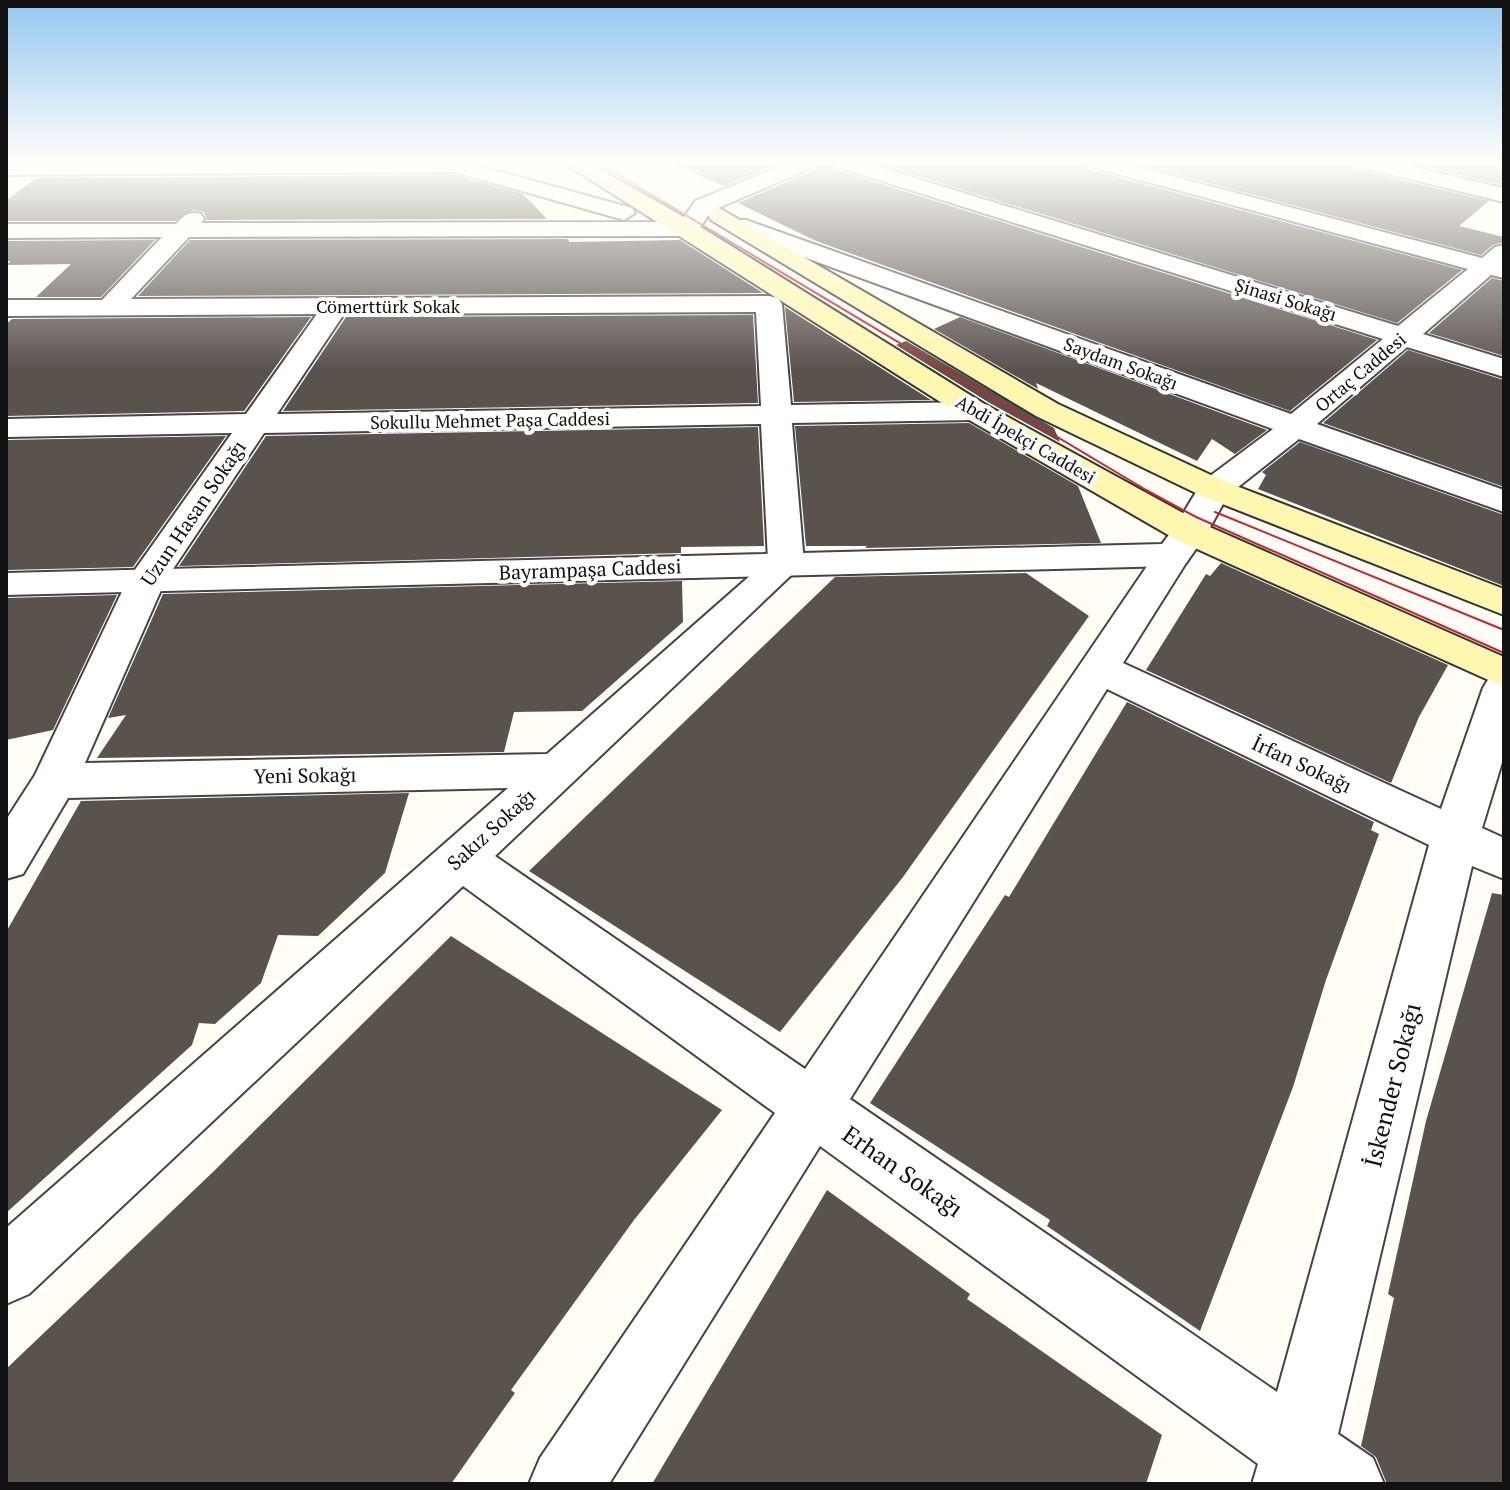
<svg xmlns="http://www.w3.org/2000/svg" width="1510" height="1490" font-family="'PT Serif',serif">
<rect width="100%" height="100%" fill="#fffdf5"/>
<g fill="#5a524d">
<polygon points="667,161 785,161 724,186"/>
<polygon points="824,161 830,168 1377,340 1290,411 816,241 738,203 819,168"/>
<polygon points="869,161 1079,161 1084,168 1462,270 1397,323"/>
<polygon points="1126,161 1346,161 1351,168 1489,201 1459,226 1504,237 1504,242 1493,245 1481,255"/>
<polygon points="1398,161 1504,161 1504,185"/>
<polygon points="455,175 523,194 547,219 207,220 204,212 193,210 175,221 6,221 6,201 36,178"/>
<polygon points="567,239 570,242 680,240 763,293 138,296 190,240"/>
<polygon points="155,240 101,297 36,297 71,264 6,265 11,261 6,261 6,241"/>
<polygon points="1492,278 1504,281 1504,356 1429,333"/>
<polygon points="785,307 931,400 794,402"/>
<polygon points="753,315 758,403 283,411 346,317"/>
<polygon points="311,317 244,411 6,416 6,324 12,319"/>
<polygon points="960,317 1267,430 1235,454 1212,439 1197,461 1036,383 1038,389 934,329"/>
<polygon points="906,341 1054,428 1060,442 988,402 896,345"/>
<polygon points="1408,350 1504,380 1504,487 1323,423"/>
<polygon points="969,423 1078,486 1101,543 865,548 867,546 806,546 795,426"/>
<polygon points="758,427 764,546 681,547 681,553 179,566 266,436"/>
<polygon points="226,436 133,567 6,570 6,440"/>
<polygon points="1300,442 1504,515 1504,586 1258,489 1266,475 1262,472"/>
<polygon points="1221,563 1448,665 1419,717 1391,783 1146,670 1206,574 1210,576"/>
<polygon points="1026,573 1089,616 903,877 780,1032 529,871 835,577"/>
<polygon points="682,581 683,622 582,711 514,712 504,752 97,758 126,715 108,718 163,594"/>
<polygon points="117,595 53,730 6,740 6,598"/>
<polygon points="1127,702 1374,822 1371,830 1379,834 1326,980 1293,1087 1200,1331 1047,1226 1050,1220 870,1103 1005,895 1009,897"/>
<polygon points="409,793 385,873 318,936 278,935 261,983 215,1024 199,1023 192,1045 6,1213 6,932 81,801"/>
<polygon points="1492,893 1504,895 1504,1484 1387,1484 1376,1457 1361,1446 1394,1298 1388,1294 1426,1121"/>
<polygon points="451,936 722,1110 634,1220 511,1390 515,1393 451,1484 6,1484 6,1369 214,1171"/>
<polygon points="827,1190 970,1294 967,1299 1162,1435 1146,1484 652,1484"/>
</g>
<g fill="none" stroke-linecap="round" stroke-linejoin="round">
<defs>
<g id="minor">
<polygon points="461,161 632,208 635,213 624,220 455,172 6,175 6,163"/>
<path d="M 793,161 L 821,161 L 818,165 L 711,211 L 696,234 L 688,236 L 189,237 L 131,299 L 769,296 L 778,298 L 782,304 L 791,405 L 975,402 L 986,405 L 990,411 L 986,417 L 975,420 L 792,423 L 804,563 L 495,856 L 805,1069 L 1160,547 L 1173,544 L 1186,547 L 1191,555 L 1123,663 L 1441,809 L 1483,688 L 1489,678 L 1504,674 L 1504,756 L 1482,828 L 1504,838 L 1504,879 L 1472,866 L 1338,1434 L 1373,1458 L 1384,1484 L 1252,1484 L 1258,1464 L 820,1146 L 609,1484 L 529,1484 L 540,1458 L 775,1113 L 463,886 L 29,1294 L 6,1304 L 6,1228 L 508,788 L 68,798 L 23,874 L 6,879 L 6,820 L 35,775 L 127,581 L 232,433 L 6,437 L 6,419 L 246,414 L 317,314 L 6,316 L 6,300 L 102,300 L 162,237 L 6,238 L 6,224 L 176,224 C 184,215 189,211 201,214 L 204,219 L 201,223 L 681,222 L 695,201 ZM 756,312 L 761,406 L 277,414 L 344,314 ZM 761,424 L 768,560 L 547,754 L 85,763 L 165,581 L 264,433 ZM 1107,689 L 1429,845 L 1277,1392 L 850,1099 Z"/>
<polygon points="828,161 859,161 1398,326 1468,269 1085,165 1082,161 1115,161 1482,258 1495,247 1504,245 1504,278 1491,275 1423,334 1504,359 1504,377 1407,347 1317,424 1504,490 1504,512 1299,439 1228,495 1203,540 1190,543 1177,540 1172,532 1202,482 1273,429 730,230 727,225 730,220 746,220 1291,414 1383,339 831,165"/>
<polygon points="1349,161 1385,161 1504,188 1504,202 1352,165"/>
</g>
<polygon id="tertiary" points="1190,521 1203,524 1208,532 1186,563 1173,566 6,595 6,573 1162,544 1177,524"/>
<g id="secondary">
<polygon points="561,161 586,161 696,224 986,405 1203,524 1504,657 1504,687 1177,540 964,417"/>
<polygon points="719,208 1058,404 1226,482 1504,589 1504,615 1202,496 1036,416 711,220 708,215 711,210"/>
</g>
</defs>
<use href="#minor" stroke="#444" stroke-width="4"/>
<use href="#tertiary" stroke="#444" stroke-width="4"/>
<use href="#secondary" stroke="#333" stroke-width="4"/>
<use href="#minor" fill="#fff" fill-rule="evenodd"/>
<use href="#tertiary" fill="#fff" fill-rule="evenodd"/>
<use href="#secondary" fill="#fff6b0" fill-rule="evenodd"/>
<g stroke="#c4262e" stroke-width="2">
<polyline points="595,161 1146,490 1196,517 1504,653"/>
<polyline points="1215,512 1504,630"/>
</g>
</g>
<linearGradient id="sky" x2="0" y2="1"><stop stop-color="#95c6ee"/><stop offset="0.44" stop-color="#fffefa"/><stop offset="1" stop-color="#fffefa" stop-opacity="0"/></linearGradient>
<rect width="1510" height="370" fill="url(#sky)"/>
<g text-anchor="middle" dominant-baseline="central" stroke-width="8" stroke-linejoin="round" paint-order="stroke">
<g font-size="18" fill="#111" stroke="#fff">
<text transform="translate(1286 299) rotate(17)">Şinasi Sokağı</text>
<text x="388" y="306">Cömerttürk Sokak</text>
<text transform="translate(1121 363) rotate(20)">Saydam Sokağı</text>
<text transform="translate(1360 372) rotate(-40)">Ortaç Caddesi</text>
<text transform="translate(490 420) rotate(-1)">Sokullu Mehmet Paşa Caddesi</text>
<text transform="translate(1026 439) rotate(30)">Abdi İpekçi Caddesi</text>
</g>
<g font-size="20" fill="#111" stroke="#fff">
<text transform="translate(193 513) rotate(-56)">Uzun Hasan Sokağı</text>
<text transform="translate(590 569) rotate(-2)">Bayrampaşa Caddesi</text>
<text transform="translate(1302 764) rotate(25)">İrfan Sokağı</text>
<text transform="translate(305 775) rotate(-1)">Yeni Sokağı</text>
<text transform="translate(491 829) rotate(-42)">Sakız Sokağı</text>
</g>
<g font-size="24" fill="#111" stroke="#fff">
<text transform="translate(1392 1085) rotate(-76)">İskender Sokağı</text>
<text transform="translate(903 1171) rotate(35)">Erhan Sokağı</text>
</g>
</g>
<rect width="1510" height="1490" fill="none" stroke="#111111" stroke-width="16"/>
</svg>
